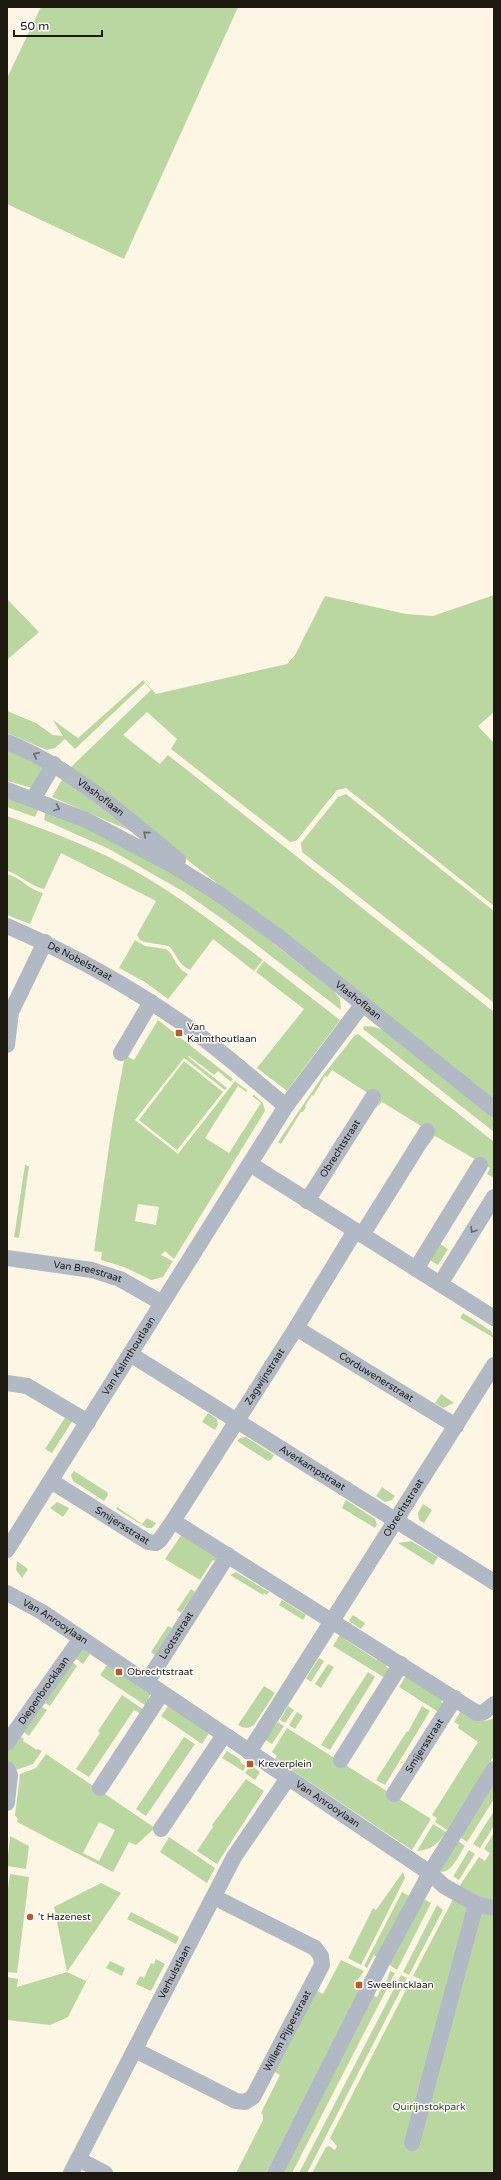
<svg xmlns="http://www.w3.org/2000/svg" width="501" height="2180" font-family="'Varela Round',sans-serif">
<rect width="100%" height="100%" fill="#fef6e4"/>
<g fill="#bbd7a1" fill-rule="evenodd">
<polygon points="41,7 238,7 124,259 7,204 7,78"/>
<polygon points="494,595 494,712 478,726 494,743 494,906 346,788 337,790 296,841 290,842 171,749 177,739 147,712 123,735 160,764 168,755 494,1012 494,1100 70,768 151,690 145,683 75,749 65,739 55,748 47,750 7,733 7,711 36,723 53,735 63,736 53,720 78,738 143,680 156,694 287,664 295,655 325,596 406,614 433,616"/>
<polygon points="7,599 39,632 7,660"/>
<polygon points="7,747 44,765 32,788 7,781"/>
<polygon points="63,778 131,831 52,797"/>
<polygon points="7,794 40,806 35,817 7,807"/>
<polygon points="346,794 494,911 494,1003 302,852 301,843 338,797"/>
<polygon points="46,808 181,876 245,921 334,991 340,999 341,1010 228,923 184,892 109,849 44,820"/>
<path d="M 7,816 C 41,828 76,841 109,857 C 164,884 214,923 263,960 L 254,971 L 213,939 L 190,970 C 178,964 177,955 169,946 L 144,942 L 140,940 L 137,935 L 156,901 L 61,853 L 44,889 C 30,886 21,875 7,871 Z"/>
<path d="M 7,874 C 22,878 29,890 43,893 L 30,924 L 7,915 Z"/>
<path d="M 135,940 L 145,946 L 166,949 C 175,955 173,966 188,974 L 168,999 L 145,982 L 119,968 Z"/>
<polygon points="264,961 340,1020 287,1091 257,1068 304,1009 256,972"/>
<path d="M 158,1020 L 233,1079 L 231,1082 L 218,1071 L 214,1075 L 189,1056 L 188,1057 L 227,1088 L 225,1090 L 184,1058 L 135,1120 L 178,1154 L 235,1081 L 247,1090 L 246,1092 L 238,1086 L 205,1138 L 229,1153 L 261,1103 L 252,1096 L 254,1095 L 263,1103 L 265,1111 L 174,1259 L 165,1251 L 161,1255 L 173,1261 L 163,1277 L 151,1280 L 124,1267 L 101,1260 L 102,1252 L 94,1251 L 113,1119 L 125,1055 L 134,1060 ZM 138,1204 L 159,1207 L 156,1225 L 135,1221 Z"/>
<polygon points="364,1026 375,1027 385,1031 494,1117 494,1132 363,1029"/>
<polygon points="358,1034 494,1142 494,1178 487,1174 490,1168 435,1136 425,1149 434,1134 382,1102 376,1108 380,1101 332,1070 327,1077 325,1076 313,1096 312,1095 305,1106 306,1107 303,1112 301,1112 281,1144 278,1142 324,1074 355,1035"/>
<polygon points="184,1061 223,1092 177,1150 139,1120"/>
<polygon points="25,1165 29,1166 19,1238 14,1237"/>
<polygon points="437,1242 448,1249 438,1265 428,1259"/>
<polygon points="463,1313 491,1331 494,1338 460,1318"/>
<polygon points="441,1394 454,1403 443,1408 435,1403"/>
<polygon points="208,1413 217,1419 218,1425 215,1430 202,1422"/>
<polygon points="66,1416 73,1420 52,1453 45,1449"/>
<polygon points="246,1437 274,1455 271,1460 268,1461 237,1441 240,1438"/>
<polygon points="74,1471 107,1492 108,1495 104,1501 73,1481 71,1475"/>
<polygon points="382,1487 395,1496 392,1500 385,1502 376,1496"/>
<polygon points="346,1500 375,1519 377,1524 375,1528 342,1508"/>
<polygon points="57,1502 69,1508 63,1517 50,1508"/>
<polygon points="423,1504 432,1510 424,1523 419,1520 418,1513"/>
<polygon points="117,1507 142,1524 147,1518 156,1523 152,1528 147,1528 116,1509"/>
<polygon points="182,1534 216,1556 216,1561 213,1560 200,1580 165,1559"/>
<polygon points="411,1541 438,1557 433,1565 398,1543"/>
<polygon points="17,1561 28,1569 22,1578 16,1570"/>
<polygon points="236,1572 269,1592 267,1595 264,1593 263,1595 230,1575"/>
<polygon points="191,1589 195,1592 181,1613 177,1610"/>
<polygon points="282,1600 306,1615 303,1620 279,1605"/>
<polygon points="353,1615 365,1623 361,1629 349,1621"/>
<polygon points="168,1626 172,1628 155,1655 151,1652"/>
<polygon points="341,1633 347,1638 346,1640 377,1660 379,1658 388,1663 386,1667 390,1669 385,1678 333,1646"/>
<polygon points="82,1648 90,1654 83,1664 75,1658"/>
<polygon points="319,1658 324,1661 311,1682 306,1678"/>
<polygon points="72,1662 77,1666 50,1706 45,1703"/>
<polygon points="328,1664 334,1667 321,1688 315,1684"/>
<polygon points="107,1665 151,1694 148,1698 151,1700 146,1706 100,1675"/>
<polygon points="368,1672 375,1677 330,1750 321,1745"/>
<polygon points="407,1674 444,1698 441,1702 445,1704 440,1713 399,1687"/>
<path d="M 264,1686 L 275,1693 L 254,1725 C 248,1729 243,1728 238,1725 Z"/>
<polygon points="122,1695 144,1710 141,1714 134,1710 89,1777 76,1769 100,1733 98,1731"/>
<polygon points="168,1706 209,1733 202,1744 161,1716"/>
<polygon points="288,1706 294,1710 285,1723 280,1720"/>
<polygon points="422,1706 430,1711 385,1785 376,1780 407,1731 408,1732"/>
<polygon points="42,1707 47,1710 29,1736 24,1732"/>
<path d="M 462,1709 C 472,1715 482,1725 494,1718 L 494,1756 L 447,1830 L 435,1822 L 437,1818 L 432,1815 L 478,1742 L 458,1728 L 459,1725 L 454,1722 Z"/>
<polygon points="297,1712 303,1716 295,1729 289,1725"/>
<polygon points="278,1722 284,1726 272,1744 264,1739"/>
<polygon points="287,1728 431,1819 412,1850 275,1759 277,1756 272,1752"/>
<polygon points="18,1735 24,1739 23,1741 37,1750 38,1749 42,1751 33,1764 13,1771 7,1760 7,1748"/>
<polygon points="184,1737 195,1744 146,1816 136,1809"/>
<polygon points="227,1751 241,1760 240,1762 246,1766 243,1771 222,1758"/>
<path d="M 46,1754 L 155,1828 L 136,1845 L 129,1842 L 113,1872 L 17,1822 L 18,1819 L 15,1815 L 20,1774 L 36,1768 ZM 99,1822 L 115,1830 L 99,1861 L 83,1853 Z"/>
<polygon points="251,1765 260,1772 255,1780 245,1773"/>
<polygon points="246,1779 264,1791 217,1864 197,1851 213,1827 212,1825"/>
<polygon points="494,1780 494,1799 467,1842 460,1837"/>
<polygon points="494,1811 494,1826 480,1848 473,1844"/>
<path d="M 433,1824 L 446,1832 C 438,1844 431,1850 417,1851 Z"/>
<polygon points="494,1833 494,2173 312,2173 326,2147 329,2146 335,2150 337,2146 330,2138 411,1980 421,1984 422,1980 413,1976 462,1882 479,1857 485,1861 490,1853 484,1849"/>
<polygon points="10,1836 29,1846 26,1869 7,1866"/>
<polygon points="169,1837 215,1868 207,1883 160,1852"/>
<path d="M 458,1841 L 465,1846 C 459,1854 451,1876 439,1871 Z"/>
<polygon points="469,1850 475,1854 459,1880 454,1877 454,1875"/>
<polygon points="403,1872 405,1878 361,1965 348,1958 373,1908 376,1910"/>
<polygon points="10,1874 29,1877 17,1973 7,1972 7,1895"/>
<polygon points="101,1883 121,1893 67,1972 86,1981 94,1966 68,2017 50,2025 7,2020 7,1977 18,1979 17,1987 67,1972 54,1907"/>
<polygon points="402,1892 409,1896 377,1957 374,1955 367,1968 364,1966"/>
<polygon points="424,1899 431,1903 397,1970 388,1964"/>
<polygon points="437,1905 443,1910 409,1975 403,1972"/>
<polygon points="131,1912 179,1937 176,1944 127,1919"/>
<polygon points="156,1959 165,1964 151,1991 136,1984 140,1976 144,1978 151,1963 154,1964"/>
<polygon points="341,1960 364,1971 357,1981 359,1982 356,1986 361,1989 266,2173 236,2173 263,2120 263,2115 261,2113 280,2075 273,2071 315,1990 323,1994"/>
<polygon points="110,1961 125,1968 122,1976 106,1968"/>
<polygon points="390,1971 395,1973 292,2173 282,2173 372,1995 377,1997 383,1985 385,1986"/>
<polygon points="401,1975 407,1978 307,2173 299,2173"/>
</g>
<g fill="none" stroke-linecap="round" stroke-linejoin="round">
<g stroke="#b0b9c4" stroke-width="16">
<path id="s1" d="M 7,742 C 72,768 124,816 178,860"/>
<path id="s2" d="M 7,790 L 86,820 L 174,866 L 219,894 L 280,938 L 494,1109"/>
<polyline points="33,799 54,764"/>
<path id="s3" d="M 7,926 C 72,954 133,988 192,1030 C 224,1053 255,1081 286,1106"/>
<polyline points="7,1045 11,1012 45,942"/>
<polyline points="121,1053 151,1002"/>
<polyline points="250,1164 494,1318"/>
<path id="s4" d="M 307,1201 L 373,1097"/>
<polyline points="362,1235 427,1131"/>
<path id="s5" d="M 7,1258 L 92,1270 L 120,1279 L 162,1303"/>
<polyline points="416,1269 480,1165"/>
<polyline points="440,1284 494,1197"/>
<path id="s6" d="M 296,1328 L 456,1426"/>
<path id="s7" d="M 130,1354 L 494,1582"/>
<polyline points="7,1383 27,1386 88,1422"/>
<path id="s8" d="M 51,1481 L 148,1542 L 156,1543 L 160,1540 L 173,1521 L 477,1713 L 484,1712 L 494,1704"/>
<path id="s9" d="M 173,1521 L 296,1328 L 355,1231"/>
<path id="s10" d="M 7,1550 L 286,1106 L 362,1005"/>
<path id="s11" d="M 7,1593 L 42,1612 L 430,1873 L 444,1886 L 476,1904"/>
<path id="s12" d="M 147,1682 L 228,1555"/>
<path id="s13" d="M 7,1743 L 81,1638"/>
<path id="s14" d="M 249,1752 L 494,1365"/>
<polyline points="341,1760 401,1664"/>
<polyline points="7,1769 10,1775 7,1803"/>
<polyline points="100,1788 162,1693"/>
<path id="s15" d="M 394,1794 L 455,1698"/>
<polyline points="161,1829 224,1735"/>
<path id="s16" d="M 135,2050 L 236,2101 L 245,2102 L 253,2097 L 322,1965 L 321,1956 L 315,1948 L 214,1897"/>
<polyline points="412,2143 476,1904 494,1908"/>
<polyline points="78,2159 105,2173"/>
<path id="s17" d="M 71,2173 L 234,1857 L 288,1778"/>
<polyline points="275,2173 381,1964 430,1873 494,1769"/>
</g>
</g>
<defs><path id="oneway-chevron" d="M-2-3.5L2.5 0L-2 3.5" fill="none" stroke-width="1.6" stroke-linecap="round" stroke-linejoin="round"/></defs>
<g stroke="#67696a">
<use href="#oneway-chevron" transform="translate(36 755) rotate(-154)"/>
<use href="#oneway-chevron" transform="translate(57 808) rotate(23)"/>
<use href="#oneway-chevron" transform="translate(146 834) rotate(-140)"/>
<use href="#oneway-chevron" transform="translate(473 1230) rotate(122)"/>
</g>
<g fill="#bd5827" stroke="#fff" stroke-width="1.5">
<rect x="175" y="1029" width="8" height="8" rx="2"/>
<rect x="115" y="1668" width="8" height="8" rx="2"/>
<rect x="246" y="1760" width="8" height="8" rx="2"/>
<circle cx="30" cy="1917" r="4"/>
<rect x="355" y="1981" width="8" height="8" rx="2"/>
</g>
<g text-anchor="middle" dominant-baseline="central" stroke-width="3" stroke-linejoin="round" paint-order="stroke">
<g font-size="10" fill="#1e190f" stroke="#fff">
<text stroke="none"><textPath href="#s1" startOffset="109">Vlashoflaan</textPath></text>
<text stroke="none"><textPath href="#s3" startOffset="81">De Nobelstraat</textPath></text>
<text stroke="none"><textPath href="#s2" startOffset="412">Vlashoflaan</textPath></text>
<text stroke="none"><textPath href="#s4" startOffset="62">Obrechtstraat</textPath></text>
<text stroke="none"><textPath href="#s5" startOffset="82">Van Breestraat</textPath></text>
<text stroke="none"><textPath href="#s10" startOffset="229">Van Kalmthoutlaan</textPath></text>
<text stroke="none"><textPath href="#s9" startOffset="171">Zagwijnstraat</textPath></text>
<text stroke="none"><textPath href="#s6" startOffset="94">Corduwenerstraat</textPath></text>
<text stroke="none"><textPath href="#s7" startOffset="215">Averkampstraat</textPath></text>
<text stroke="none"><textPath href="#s14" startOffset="289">Obrechtstraat</textPath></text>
<text stroke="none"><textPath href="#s8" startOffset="84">Smijersstraat</textPath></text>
<text stroke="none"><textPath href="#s11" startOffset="56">Van Anrooylaan</textPath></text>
<text stroke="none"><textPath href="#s12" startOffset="55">Lootsstraat</textPath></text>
<text stroke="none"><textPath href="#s13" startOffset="64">Diepenbrocklaan</textPath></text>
<text stroke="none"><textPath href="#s15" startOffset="57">Smijersstraat</textPath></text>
<text stroke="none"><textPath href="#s11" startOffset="384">Van Anrooylaan</textPath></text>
<text stroke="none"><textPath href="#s17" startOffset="226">Verhulstlaan</textPath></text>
<text stroke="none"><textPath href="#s16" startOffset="206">Willem Pijperstraat</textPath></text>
</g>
<g font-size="10" fill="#1e190f" stroke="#fff" text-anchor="start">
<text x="187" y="1027">Van<tspan x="187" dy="12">Kalmthoutlaan</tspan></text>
<text x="127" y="1672">Obrechtstraat</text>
<text x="258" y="1764">Kreverplein</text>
<text x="38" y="1917">'t Hazenest</text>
<text x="367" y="1985">Sweelincklaan</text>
</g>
<g font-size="10" fill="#30490d" stroke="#fff">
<text x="429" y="2107">Quirijnstokpark</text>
</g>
</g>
<rect width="501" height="2180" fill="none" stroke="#1e190f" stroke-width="16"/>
<path d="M14 30v6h88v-6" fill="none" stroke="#1e190f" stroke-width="2"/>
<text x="20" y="30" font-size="12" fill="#1e190f" stroke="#ffffff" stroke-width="3" paint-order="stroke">50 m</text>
</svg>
